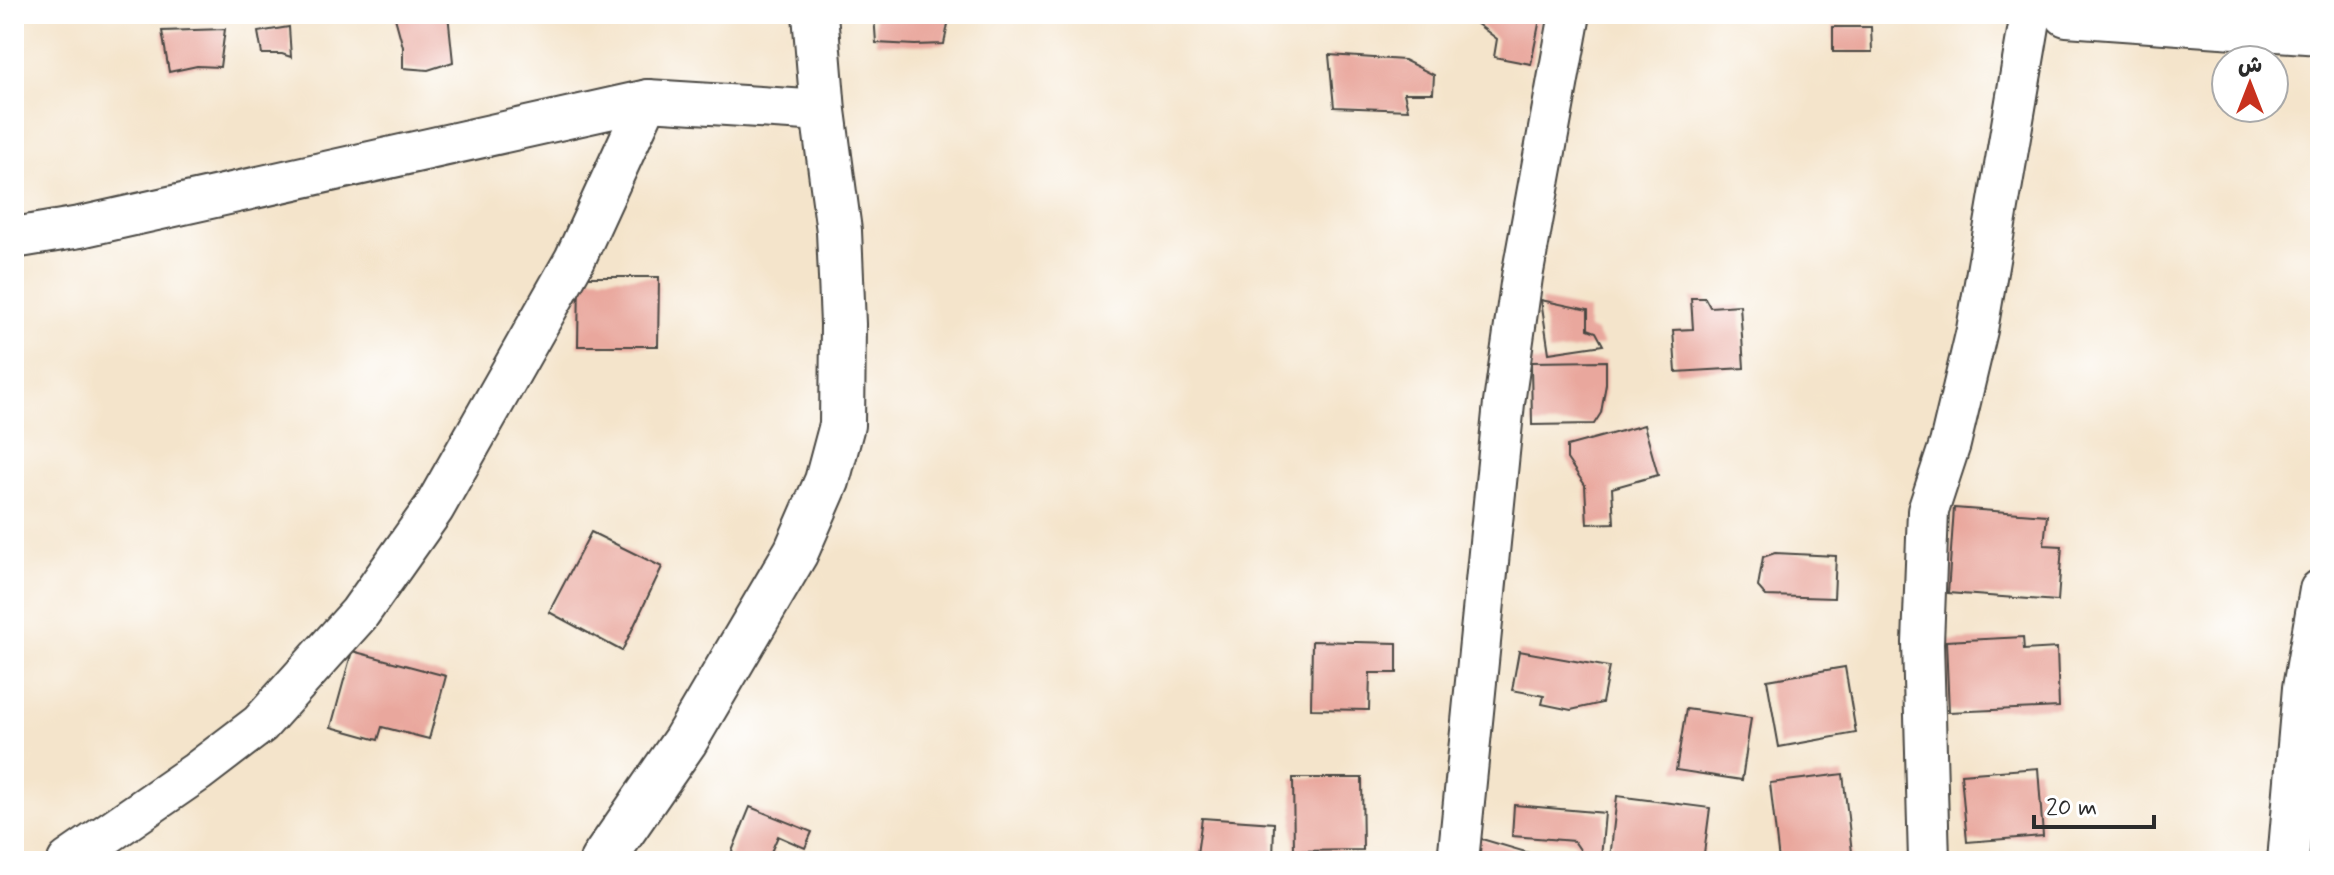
<svg xmlns="http://www.w3.org/2000/svg" width="2334" height="875" font-family="Mynerve,'Playpen Sans Arabic',sans-serif">
<rect width="100%" height="100%" fill="#fff"/>
<filter id="ink" filterUnits="userSpaceOnUse"><feTurbulence type="fractalNoise" baseFrequency=".0125" numOctaves="2"/><feDisplacementMap in="SourceGraphic" scale="16" xChannelSelector="R" yChannelSelector="G"/><feConvolveMatrix kernelMatrix="1 2 1 2 8 2 1 2 1" color-interpolation-filters="sRGB"/></filter>
<filter id="wash" filterUnits="userSpaceOnUse"><feTurbulence type="fractalNoise" baseFrequency=".006" numOctaves="4" result="noise"/><feDisplacementMap in="SourceGraphic" scale="32" xChannelSelector="R" yChannelSelector="G"/><feGaussianBlur stdDeviation="1.8" result="paint"/><feColorMatrix in="noise" values="0 0 0 0 0 0 0 0 0 0 0 0 0 0 0 0 0 1.4 0 .05"/><feComposite in="paint" operator="in"/></filter>
<g filter="url(#wash)">
<rect width="100%" height="100%" fill="#f4e4cb"/>
<g id="blocks">
<g fill="#e9a79d">
<polygon points="394,14 448,14 453,62 428,70 403,68 403,47"/>
<polygon points="874,14 950,14 944,44 915,45 876,43"/>
<polygon points="1464,14 1541,14 1531,64 1494,57 1497,39"/>
<polygon points="289,27 291,57 282,54 262,54 258,32"/>
<polygon points="1833,27 1871,27 1872,52 1833,52"/>
<polygon points="225,29 220,67 197,66 169,72 162,31"/>
<polygon points="1329,55 1404,60 1434,75 1433,93 1404,93 1408,110 1334,107"/>
<polygon points="579,277 659,277 658,346 578,346"/>
<polygon points="1691,298 1705,298 1710,307 1740,305 1744,368 1676,372 1673,330 1693,329"/>
<polygon points="1541,300 1588,310 1588,329 1596,332 1603,345 1549,353"/>
<polygon points="1606,361 1606,384 1601,413 1594,424 1532,425 1531,362"/>
<polygon points="1644,425 1658,475 1612,488 1614,523 1587,524 1585,485 1567,459 1567,446"/>
<polygon points="1954,508 2047,515 2044,545 2062,546 2058,601 1948,593"/>
<polygon points="591,532 662,567 622,651 549,612"/>
<polygon points="1775,553 1836,556 1834,598 1766,596 1758,587 1763,557"/>
<polygon points="2023,637 2024,650 2057,648 2059,707 1949,712 1946,641"/>
<polygon points="1312,641 1397,643 1397,673 1370,673 1369,710 1311,709"/>
<polygon points="352,651 446,676 429,739 382,727 378,740 331,727"/>
<polygon points="1519,651 1609,667 1602,703 1571,710 1542,704 1544,696 1512,690"/>
<polygon points="1845,667 1856,733 1779,747 1767,680"/>
<polygon points="1686,709 1751,718 1742,780 1676,770"/>
<polygon points="2038,768 2043,836 1967,842 1961,774"/>
<polygon points="1843,774 1853,861 1779,861 1770,783"/>
<polygon points="1293,778 1362,778 1363,850 1294,851"/>
<polygon points="1617,796 1710,808 1703,861 1610,859"/>
<polygon points="1514,805 1605,813 1601,858 1587,860 1574,841 1512,836"/>
<polygon points="750,807 812,832 805,848 778,836 771,852 794,861 728,861"/>
<polygon points="1202,818 1274,823 1273,861 1196,861"/>
<polygon points="1475,837 1553,860 1553,861 1468,861"/>
</g>
</g>
</g>
<g filter="url(#ink)">
<use href="#blocks" fill-opacity="0" stroke="#494743" stroke-width="2"/>
<g fill="none" stroke-linecap="round" stroke-linejoin="round">
<defs>
<g id="minor">
<polyline points="14,238 80,227 648,100 823,111"/>
<polyline points="68,861 197,772 260,724 359,614 434,508 575,259 648,100"/>
<polyline points="1458,861 1504,403 1522,277 1570,14"/>
<polyline points="1929,861 1923,643 1928,511 1950,444 1977,330 2031,14"/>
<polyline points="2288,861 2303,688 2320,590"/>
</g>
<g id="tertiary">
<polyline points="2067,14 2320,32"/>
<polyline points="602,861 685,741 796,552 827,481 842,425 843,324 839,231 823,111 815,14"/>
</g>
</defs>
<use href="#minor" stroke="#494743" stroke-width="44"/>
<use href="#tertiary" stroke="#494743" stroke-width="48"/>
<use href="#minor" stroke="#fff" stroke-width="40"/>
<use href="#tertiary" stroke="#fff" stroke-width="44"/>
</g>
</g>
<rect width="2334" height="875" fill="none" stroke="#fff" stroke-width="48"/>
<g transform="translate(2250 84)"><circle r="38" fill="#ffffff" stroke="#aaaaaa" stroke-width="2"/>
<path d="M0-6L14 30L0 20L-14 30Z" fill="#c8321e"/>
<text y="-12" font-size="22" font-weight="bold" text-anchor="middle" fill="#2b2b2b">ش</text>
</g>
<path d="M2034 815v12h120v-12" fill="none" stroke="#2b2b2b" stroke-width="4"/>
<text x="2046" y="815" font-size="24" fill="#2b2b2b" stroke="#ffffff" stroke-width="6" paint-order="stroke">20 m</text>
</svg>
